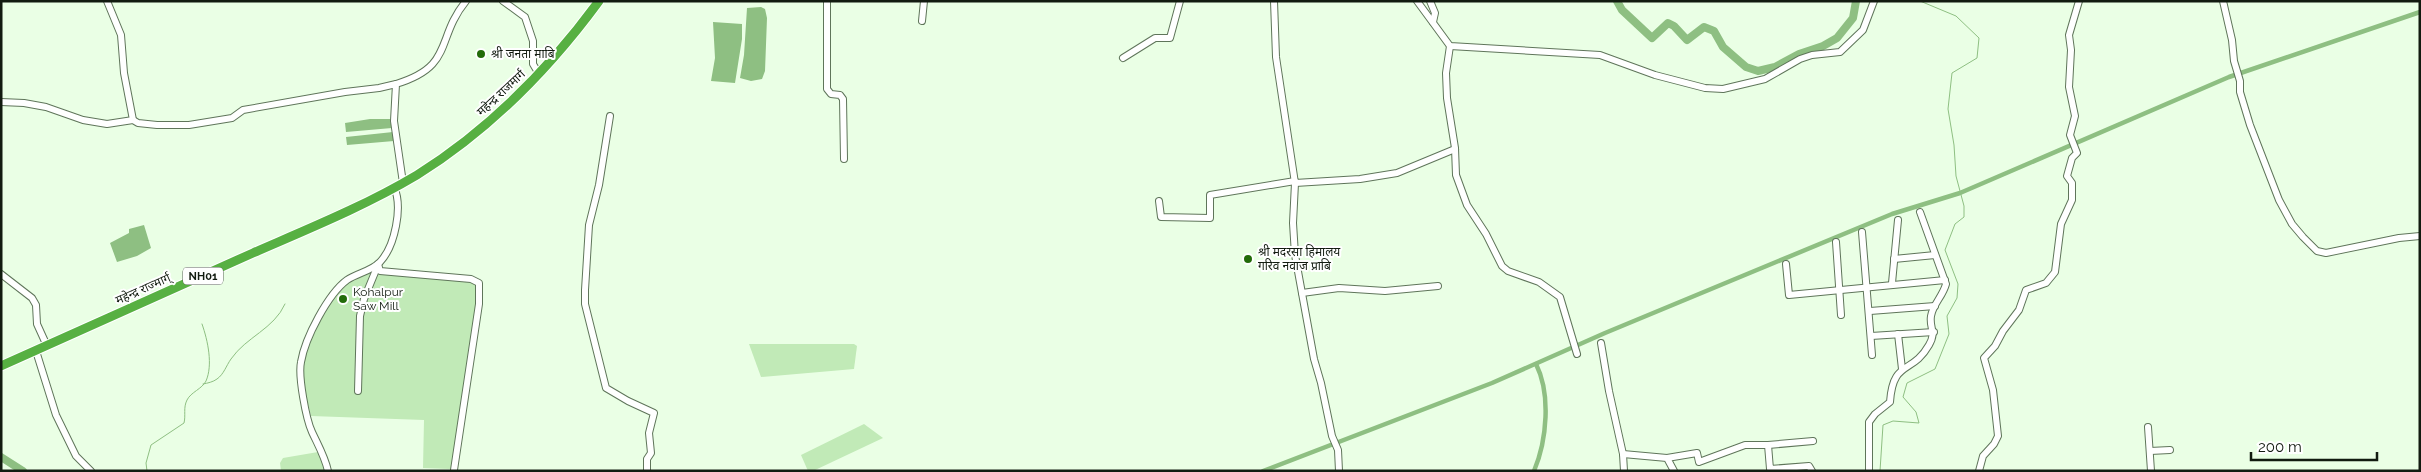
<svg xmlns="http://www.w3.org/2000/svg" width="2421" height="472" font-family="Raleway,'Noto Sans Devanagari',sans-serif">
<rect width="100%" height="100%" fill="#eaffe5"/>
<g fill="#c1eab7">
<path d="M 371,271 L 476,283 L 478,294 L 451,469 L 423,468 L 424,420 L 311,416 C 307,399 301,379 304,362 C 308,339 328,303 344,286 C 352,279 362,275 371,271 Z"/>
<polygon points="749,344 854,344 857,346 854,369 761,377"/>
<polygon points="864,424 883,438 813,471 808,471 801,455"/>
<polygon points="318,452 325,471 281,471 280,463 283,458"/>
</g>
<g fill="#8ebf82">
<polygon points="761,7 765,9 767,18 765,71 762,79 751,81 740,78 744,55 747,8"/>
<polygon points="713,22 742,24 742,39 735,83 711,81 715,58"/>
<polygon points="370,119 390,119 392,128 346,132 345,123"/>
<polygon points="393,132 394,141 347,145 346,137"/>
<polygon points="144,225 151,248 137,256 117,262 110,243 129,233 129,229"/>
</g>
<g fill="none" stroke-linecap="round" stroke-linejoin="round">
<g stroke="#8ebf82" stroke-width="1">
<path d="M 203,384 C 208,383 213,382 217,379 C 224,374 226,366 231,359 C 246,337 274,329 285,304"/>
<path d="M 147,471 L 146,463 L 151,445 L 184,423 C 186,415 183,408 187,400 C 191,392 202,389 206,381 C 213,365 208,341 202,324"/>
<polyline points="1880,471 1883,425 1893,421 1919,423 1916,412 1903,397 1907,383 1935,369 1949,334 1947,316 1957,298 1958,284 1945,250 1955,224 1964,217 1964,206 1956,176 1954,145 1948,109 1952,73 1977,58 1979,38 1956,16 1920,1"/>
</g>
<g stroke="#8ebf82" stroke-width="4.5">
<polyline points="1263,471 1492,383 1605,333 1892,214 1960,193 2229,77 2420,12"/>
<path d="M 1534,471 C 1547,440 1551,394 1536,364"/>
</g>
<g stroke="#8ebf82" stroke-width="8">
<polyline points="1617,1 1622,10 1652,38 1668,23 1674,26 1687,40 1704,27 1714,31 1723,47 1746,67 1758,71 1775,67 1799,54 1823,46 1837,38 1853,18 1856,1"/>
<polyline points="1,457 23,471"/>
</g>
<defs>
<g id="minor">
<polyline points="107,1 121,35 124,73 133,120"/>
<polyline points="503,1 525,17 533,41 533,64 539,74"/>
<polyline points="827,1 827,89 831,94 840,95 843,99 844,159"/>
<polyline points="1274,1 1276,57 1295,183 1293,223 1295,255 1314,359 1321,383 1332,436 1338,450 1339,471"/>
<polyline points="1417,1 1450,46 1600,55 1655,75 1705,88 1723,89 1765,79 1800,59 1812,55 1840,52 1863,30 1874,1"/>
<polyline points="1430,1 1435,13 1433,22"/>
<polyline points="2223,1 2232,40 2234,61 2240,81 2240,92 2250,125 2279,200 2292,224 2303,237 2317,251 2326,253 2399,238 2420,236"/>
<polyline points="922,21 924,1"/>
<polyline points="1450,46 1446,73 1447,98 1455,148 1456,175 1467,205 1486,234 1502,266 1508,271 1539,282 1560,297 1577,354"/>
<polyline points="1123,58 1155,38 1170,38 1180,1"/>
<polyline points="1,102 24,103 46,107 83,120 107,124 133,120 138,123 157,125 189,125 232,118 243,110 345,92 379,88 396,84"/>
<polyline points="610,116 599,185 589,225 585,290 585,304 606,388 628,401 654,413 649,433 651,453 647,459 647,471"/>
<path d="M 403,183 L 394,121 L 396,84 C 455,66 435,39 466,1"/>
<polyline points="1295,183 1360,179 1397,173 1455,149"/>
<polyline points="1159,201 1161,217 1210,218 1210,195 1295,181"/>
<polyline points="1862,232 1872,355"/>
<polyline points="1836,242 1841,315"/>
<polyline points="1894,259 1935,255"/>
<polyline points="378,264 380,271 471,279 479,283 479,304 454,470"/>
<polyline points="1786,264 1789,295 1945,280"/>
<polyline points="1,274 32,298 36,305 37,324 47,346"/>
<polyline points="1892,283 1898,220"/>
<polyline points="1302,293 1339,288 1385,291 1438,286"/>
<polyline points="1870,311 1935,306"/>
<polyline points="1898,334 1902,369"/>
<polyline points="1871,336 1934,332"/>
<polyline points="1601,343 1609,391 1623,454 1624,471"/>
<polyline points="36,351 56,415 76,456 91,471"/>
<polyline points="358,391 360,316 364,299 378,265"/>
<polyline points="2148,427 2151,471"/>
<polyline points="1768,445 1813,441"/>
<polyline points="2150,451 2170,450"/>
<polyline points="1623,454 1667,458 1674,471"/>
<polyline points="1667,458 1697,453 1699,462 1745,445 1768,445 1770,469 1809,466 1812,471"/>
<path d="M 328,471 C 325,457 318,445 312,432 C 306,419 298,376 301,362 C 305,338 328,294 347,280 C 357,273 372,271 380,262 C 395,246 403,207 394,187"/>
<path d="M 1869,471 L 1869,422 L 1875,414 L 1890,402 C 1893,359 1912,375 1929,345 C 1937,331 1929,329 1931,316 C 1933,304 1943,296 1946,284 L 1920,212"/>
<polyline points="1979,471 1983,456 1994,444 1998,436 1993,390 1984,358 1995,346 2003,331 2019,310 2026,290 2046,283 2055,272 2061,224 2072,200 2072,183 2067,176 2072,158 2077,153 2070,135 2075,116 2069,87 2071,50 2069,35 2079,1"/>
</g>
<path id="highway" d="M 1,366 C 85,328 169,291 253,253 C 308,229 365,206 417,175 C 489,130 549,69 599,1"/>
</defs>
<use href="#minor" stroke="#5f755a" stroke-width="8"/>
<use href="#highway" stroke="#fff" stroke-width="11"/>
<use href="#minor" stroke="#fff" stroke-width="6"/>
<use href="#highway" stroke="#57b042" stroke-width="9"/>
</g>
<g fill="#226b09" stroke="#fff" stroke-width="2">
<circle cx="481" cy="54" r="5"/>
<circle cx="1248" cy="259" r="5"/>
<circle cx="343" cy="299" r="5"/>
</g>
<g text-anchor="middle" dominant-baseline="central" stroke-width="4" stroke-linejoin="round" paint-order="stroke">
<rect fill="#fff" stroke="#595f58" stroke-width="1" x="183" y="267.5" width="40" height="17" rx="4"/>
<g font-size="11" font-weight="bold" fill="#121b10">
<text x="203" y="276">NH01</text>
</g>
<g font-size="12" fill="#121b10" stroke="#fff" text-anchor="start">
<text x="491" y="54">श्री जनता माबि</text>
<text x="1258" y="252">श्री मदरसा हिमालय<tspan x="1258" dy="14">गरिव नवाज प्राबि</tspan></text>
<text x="353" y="292">Kohalpur<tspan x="353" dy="14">Saw Mill</tspan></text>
</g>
<g font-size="12" fill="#121b10" stroke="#fff">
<text transform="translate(501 93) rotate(-43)">महेन्द्र राजमार्ग</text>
<text transform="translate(143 289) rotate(-24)">महेन्द्र राज्मार्ग्</text>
</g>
</g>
<rect width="2421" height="472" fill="none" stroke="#121b10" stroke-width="5"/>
<path d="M2251 452v8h126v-8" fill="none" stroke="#121b10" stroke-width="2.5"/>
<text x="2258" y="452" font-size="15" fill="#121b10" stroke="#ffffff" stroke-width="4" paint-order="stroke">200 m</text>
</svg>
